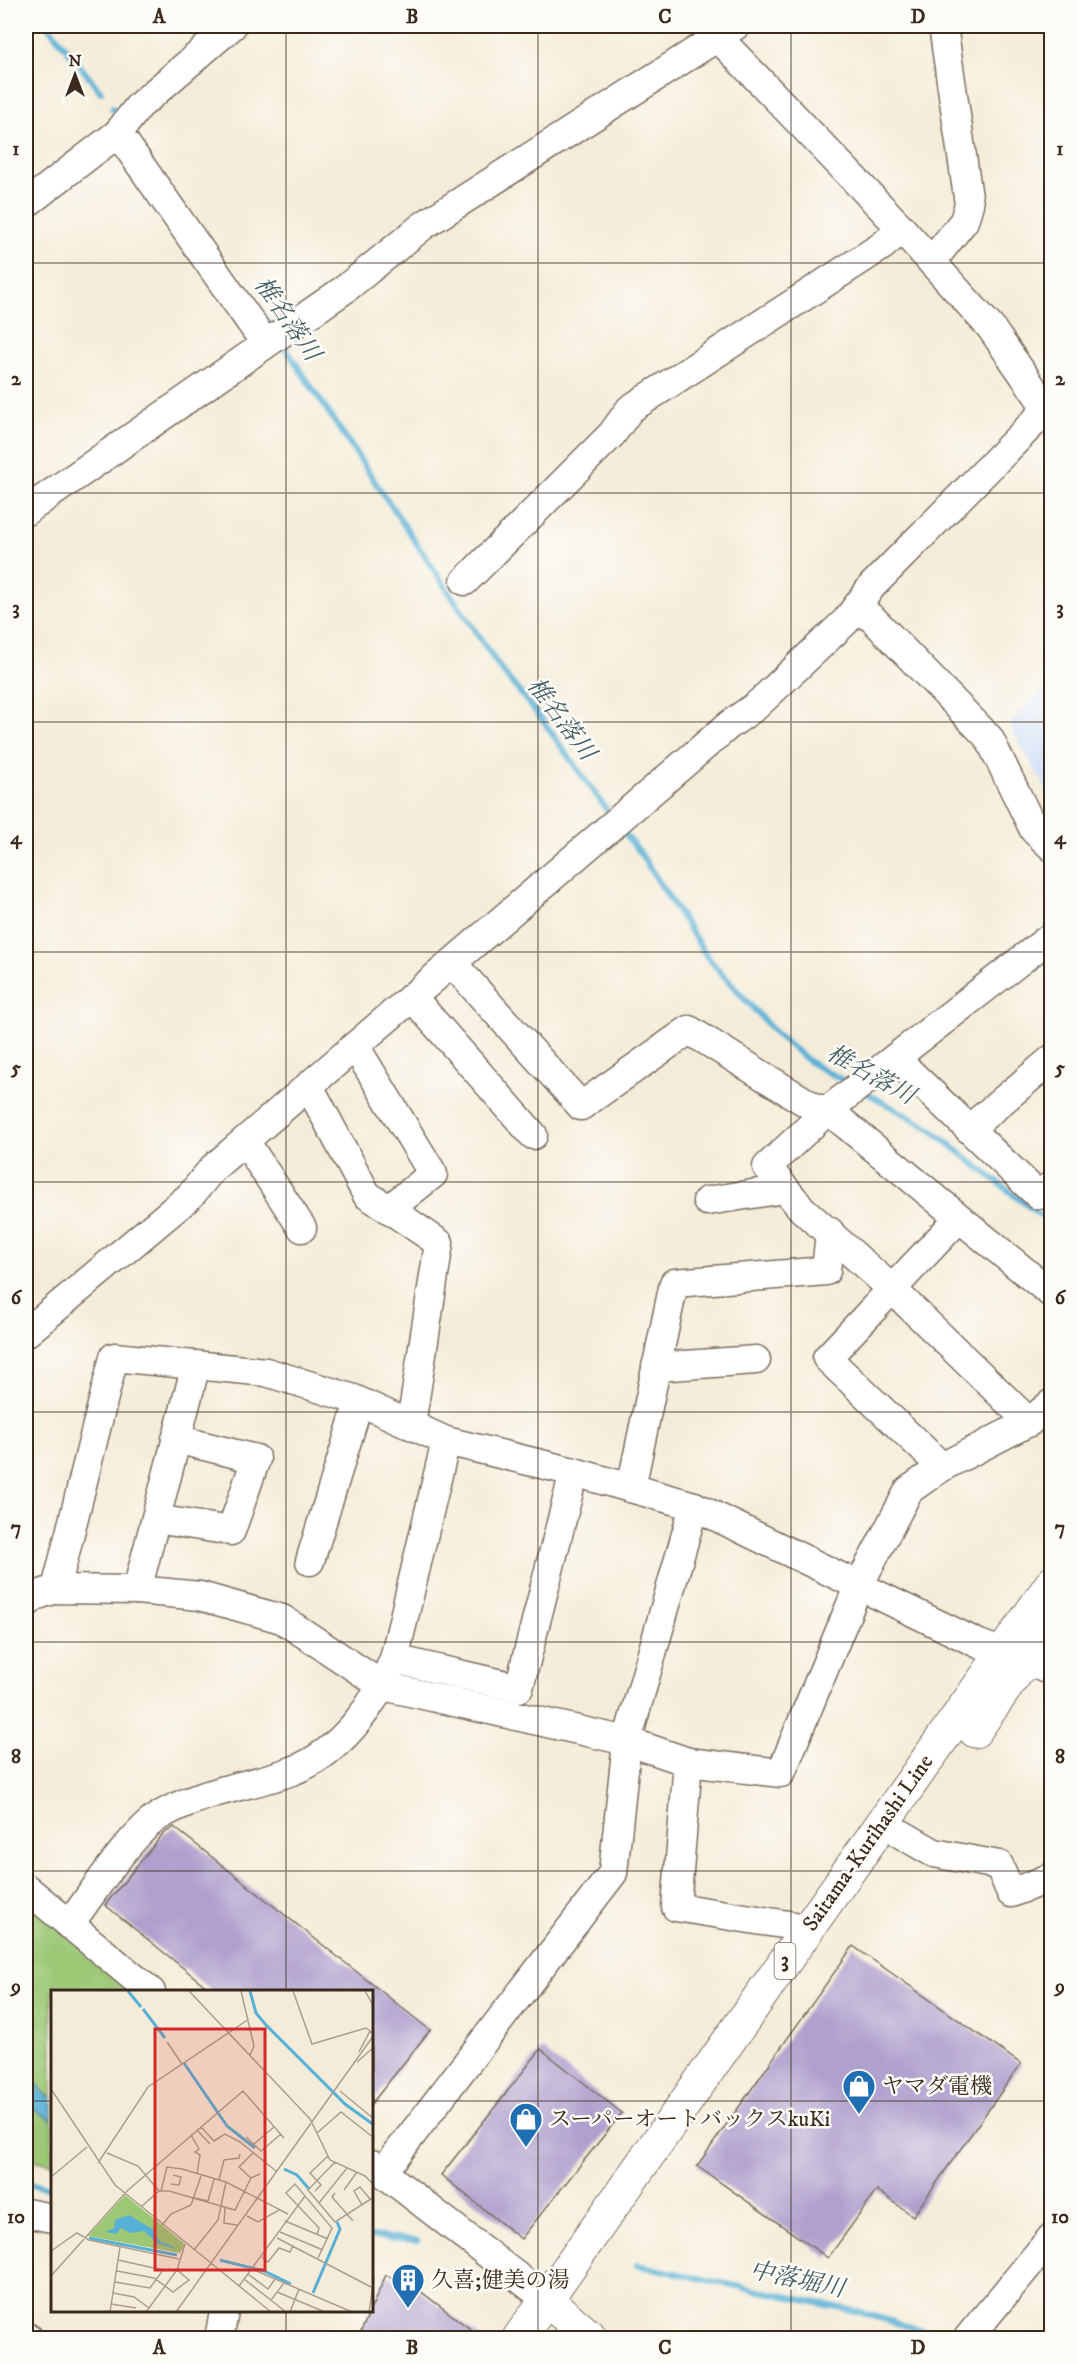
<svg xmlns="http://www.w3.org/2000/svg" width="1077" height="2364" font-family="'IM FELL DW Pica','Noto Serif JP',serif">
<rect width="100%" height="100%" fill="#fdfcf7"/>
<filter id="ink" filterUnits="userSpaceOnUse"><feTurbulence type="fractalNoise" baseFrequency=".0167" numOctaves="2"/><feDisplacementMap in="SourceGraphic" scale="12" xChannelSelector="R" yChannelSelector="G"/><feConvolveMatrix kernelMatrix="1 2 1 2 8 2 1 2 1" color-interpolation-filters="sRGB"/></filter>
<filter id="wash" filterUnits="userSpaceOnUse"><feTurbulence type="fractalNoise" baseFrequency=".008" numOctaves="4" result="noise"/><feDisplacementMap in="SourceGraphic" scale="24" xChannelSelector="R" yChannelSelector="G"/><feGaussianBlur stdDeviation="1.35" result="paint"/><feColorMatrix in="noise" values="0 0 0 0 0 0 0 0 0 0 0 0 0 0 0 0 0 1.4 0 .05"/><feComposite in="paint" operator="in"/></filter>
<g filter="url(#wash)">
<rect width="100%" height="100%" fill="#f4ecd8"/>
<polygon fill="#cadcf9" points="1051,681 1051,797 1009,725"/>
<polygon fill="#9cc876" stroke="#6c794a" stroke-width="1.5" points="26,1888 151,1992 52,1992 52,2164 26,2159"/>
<polygon fill="#57b0d5" stroke="#496d7a" stroke-width="1.5" points="26,2070 45,2094 52,2098 52,2120 26,2105"/>
<g fill="none" stroke-linecap="round" stroke-linejoin="round">
<g stroke="#57b0d5" stroke-width="6">
<polyline points="48,26 101,92"/>
<polyline points="112,108 118,116"/>
<polyline points="251,299 273,330"/>
<polyline points="282,343 502,671 540,717 612,817"/>
<polyline points="620,828 639,851 708,958 777,1035 811,1063 848,1083"/>
<polyline points="865,1092 929,1128 1052,1225"/>
<polyline points="26,2183 52,2188"/>
<polyline points="372,2236 417,2240"/>
<polyline points="637,2265 856,2311 948,2338"/>
</g>
</g>
<g id="blocks">
<g fill="#afa0cd">
<polygon points="174,1827 430,2030 372,2103 372,1992 213,1992 105,1905 163,1834"/>
<polygon points="853,1946 1021,2064 913,2216 877,2190 828,2258 697,2166"/>
<polygon points="541,2049 622,2113 521,2239 441,2175"/>
<polygon points="386,2275 420,2291 482,2338 358,2338"/>
</g>
</g>
</g>
<g filter="url(#ink)">
<use href="#blocks" fill-opacity="0" stroke="#7c6e5f" stroke-width="1.5"/>
<g fill="none" stroke-linecap="round" stroke-linejoin="round">
<defs>
<g id="minor">
<polyline points="707,26 902,229 991,328 1052,416"/>
<polyline points="118,133 265,343"/>
<polyline points="26,204 118,133 139,106 232,26"/>
<polyline points="932,261 964,221 969,204 943,26"/>
<polyline points="26,511 345,289 424,225 735,26"/>
<polyline points="465,581 612,434 630,409 882,246 902,229"/>
<polyline points="858,608 873,619 989,738 1034,830 1052,847"/>
<polyline points="1052,936 828,1110 767,1167 802,1209 891,1288 1029,1422 1052,1403"/>
<polyline points="452,963 581,1106 689,1030 815,1108 828,1110 1052,1294"/>
<polyline points="412,997 533,1135"/>
<polyline points="355,1046 433,1174 389,1209 439,1243 411,1425"/>
<polyline points="895,1058 1038,1195 1052,1185"/>
<polyline points="309,1086 367,1195 389,1209"/>
<polyline points="969,1129 1052,1059"/>
<polyline points="245,1141 302,1228"/>
<polyline points="707,1201 785,1189"/>
<polyline points="959,1218 827,1358 942,1467 1029,1422"/>
<polyline points="26,1333 190,1196 213,1168 729,725 756,706 846,621 872,586 1046,410"/>
<polyline points="656,1367 756,1360"/>
<polyline points="631,1488 674,1283 826,1271 830,1232"/>
<polyline points="156,1519 231,1531 256,1459 176,1439"/>
<polyline points="310,1561 359,1402"/>
<polyline points="56,1589 114,1357 266,1372 354,1399 446,1441 574,1472 694,1506 979,1644 1052,1671"/>
<polyline points="137,1590 196,1365"/>
<polyline points="26,1604 35,1596 56,1589 137,1590 200,1596 282,1619 383,1686 627,1741 688,1762 781,1773 858,1587 909,1490 942,1467"/>
<polyline points="394,1659 519,1688 574,1472"/>
<polyline points="688,1762 676,1907 807,1928"/>
<polyline points="901,1834 934,1853 999,1865 1011,1893 1052,1877"/>
<polyline points="26,1888 151,1992"/>
<path d="M 69,1925 C 90,1897 131,1833 159,1816 C 200,1791 248,1787 292,1771 C 340,1753 376,1704 394,1659 L 446,1441"/>
<polyline points="372,2164 546,2299"/>
<polyline points="383,2172 613,1873 627,1741 694,1506"/>
<polyline points="26,2213 52,2218"/>
<polyline points="26,2337 29,2338"/>
<polyline points="219,2338 224,2312"/>
<polyline points="968,2338 1052,2237"/>
</g>
<g id="major">
<polyline points="975,1731 1052,1622"/>
<polyline points="546,2299 591,2338"/>
<polyline points="519,2338 1052,1583"/>
</g>
</defs>
<use href="#minor" stroke="#7c6e5f" stroke-width="31"/>
<use href="#major" stroke="#7c6e5f" stroke-width="35"/>
<use href="#minor" stroke="#fff" stroke-width="28"/>
<use href="#major" stroke="#fff" stroke-width="33"/>
</g>
</g>
<path fill="none" stroke="#3b2a1e" stroke-width="1.5" stroke-opacity="0.55" d="M 286,26 L 286,1992M 538,26 L 538,2338M 791,26 L 791,2338M 26,263 L 1052,263M 26,493 L 1052,493M 26,722 L 1052,722M 26,952 L 1052,952M 26,1182 L 1052,1182M 26,1412 L 1052,1412M 26,1642 L 1052,1642M 26,1871 L 1052,1871M 26,2101 L 52,2101M 372,2101 L 1052,2101M 286,2312 L 286,2338"/>
<defs>
<symbol id="shop-pin" viewBox="-11 -11 22 30"><path d="M0 17L-7.5 6A9.5 9.5 0 1 1 7.5 6Z" fill="#1f6fb2" stroke="#fdfcf7"/><path d="M-5-2.5h2.3a2.7 3.5 0 0 1 5.4 0H5L5.5 6h-11ZM-1.5-2.5h3a1.5 2.3 0 0 0-3 0Z" fill="#fff"/></symbol>
<symbol id="building-pin" viewBox="-11 -11 22 30"><path d="M0 17L-7.5 6A9.5 9.5 0 1 1 7.5 6Z" fill="#1f6fb2" stroke="#fdfcf7"/><path d="M-4-6H4V6H1V3H-1V6H-4ZM-2.5-4.3h1.7v1.8h-1.7ZM.8-4.3h1.7v1.8H.8ZM-2.5-1h1.7V.8h-1.7ZM.8-1h1.7V.8H.8Z" fill="#fff"/></symbol>
</defs>
<g fill-rule="evenodd">
<use href="#shop-pin" x="840" y="2067" width="38" height="52"/>
<use href="#shop-pin" x="507" y="2100" width="38" height="52"/>
<use href="#building-pin" x="389" y="2261" width="38" height="52"/>
</g>
<g text-anchor="middle" dominant-baseline="central" stroke-width="5" stroke-linejoin="round" paint-order="stroke">
<rect fill="#fdfcf7" stroke="#75695f" stroke-width="1.5" x="774.5" y="1943" width="21" height="36" rx="4.5"/>
<g font-size="21" font-weight="bold" fill="#3b2a1e">
<text x="785" y="1961">3</text>
</g>
<g font-size="22" fill="#3b2a1e" stroke="#fdfcf7">
<text transform="translate(868 1843) rotate(-55)">Saitama-Kurihashi Line</text>
</g>
<g font-size="22" fill="#3b2a1e" stroke="#fdfcf7" text-anchor="start">
<text x="882" y="2086">ヤマダ電機</text>
<text x="549" y="2119">スーパーオートバックスkuKi</text>
<text x="431" y="2280">久喜;健美の湯</text>
</g>
<g font-size="24" font-style="italic" fill="#466067" stroke="#fdfcf7">
<text transform="translate(287 319) rotate(55)">椎名落川</text>
<text transform="translate(561 719) rotate(53)">椎名落川</text>
<text transform="translate(871 1075) rotate(29)">椎名落川</text>
<text transform="translate(797 2280) rotate(12)">中落堀川</text>
</g>
</g>
<g transform="translate(51 1990)">
<rect width="322" height="322" fill="#f4ecd8"/>
<path d="M 74,205 L 134,254 L 129,263 L 37,246 Z" fill="#9cc876"/>
<path d="M 78,225 L 103,240 L 109,252 L 121,256 L 124,259 L 106,253 L 93,241 L 79,243 L 70,238 L 65,244 L 55,242 L 63,238 L 64,230 Z" fill="#57b0d5"/>
<path fill="none" stroke="#57b0d5" stroke-width="3" d="M 77,1 L 90,17M 199,1 L 205,23 L 215,35 L 294,114 L 323,135M 92,19 L 114,48M 133,73 L 176,136 L 204,158M 233,179 L 246,185 L 258,199M 38,248 L 126,265M 169,270 L 213,281 L 240,294M 262,303 L 289,239 L 286,232"/>
<path fill="none" stroke="#aa9e8e" stroke-width="1.5" d="M 138,1 L 259,129 L 279,170 L 314,186 L 323,195M 190,1 L 203,56 L 199,65M 242,1 L 261,54 L 315,38 L 323,44M 314,1 L 323,17M 116,52 L 131,74M 308,62 L 319,41M 306,72 L 323,57M 0,99 L 64,195 L 160,273M 289,101 L 323,129M 150,137 L 163,151 L 174,144 L 189,152 L 225,181M 146,140 L 159,154M 266,143 L 290,122 L 323,148M 140,145 L 148,159 L 144,162 L 149,165 L 146,184M 195,147 L 210,161 L 230,144M 203,154 L 223,137M 56,163 L 87,176 L 108,201M 202,163 L 188,177 L 200,188 L 209,184M 284,172 L 257,200 L 284,232 L 323,207M 47,173 L 97,97 L 198,29M 0,187 L 36,157M 168,190 L 173,170 L 188,168 L 189,164M 120,194 L 128,195 L 130,187 L 122,185M 293,200 L 306,182M 110,201 L 116,177 L 131,179 L 175,192 L 237,224M 264,201 L 270,195 L 259,183 L 277,166M 284,203 L 281,207 L 302,231M 144,208 L 157,211 L 163,189M 268,213 L 296,178M 311,215 L 303,201 L 309,197 L 319,209M 90,217 L 108,201 L 118,201 L 184,220 L 200,188M 174,218 L 173,233 L 186,235M 196,226 L 207,232 L 228,220M 234,231 L 277,249M 111,235 L 120,224 L 140,215 L 150,186M 229,242 L 272,260M 266,245 L 268,238 L 235,203 L 244,194 L 281,238 L 267,268M 226,248 L 320,297M 143,260 L 167,230 L 175,192M 0,261 L 26,243 L 38,250 L 128,269M 211,267 L 217,272 L 228,258 L 239,262 L 242,255M 160,273 L 220,322M 201,279 L 301,322M 66,281 L 103,288 L 122,302 L 138,290 L 126,280M 197,284 L 217,299 L 224,289M 0,286 L 76,201 L 192,101 L 233,148M 193,289 L 235,322M 64,292 L 99,298 L 112,280 L 67,270M 188,296 L 254,206M 226,302 L 274,322M 62,303 L 83,307 L 98,318M 220,310 L 233,293M 60,314 L 85,318M 59,322 L 69,257M 95,322 L 126,280 L 134,254M 125,322 L 323,45M 239,322 L 248,299M 318,322 L 323,288"/>
<path fill="#d62828" fill-opacity="0.15" stroke="#d62828" stroke-width="3" d="M 104,39 L 214,39 L 214,280 L 104,280 Z"/>
<rect width="322" height="322" fill="none" stroke="#3b2a1e" stroke-width="3"/>
</g>
<rect width="1077" height="2364" fill="none" stroke="#fdfcf7" stroke-width="66"/>
<g transform="translate(75 75)" stroke="#fdfcf7" stroke-width="4.5" paint-order="stroke">
<path d="M0-4.5L10 22L0 15L-10 22Z" fill="#3b2a1e"/>
<text y="-9" font-size="16" font-weight="bold" text-anchor="middle" fill="#3b2a1e">N</text>
</g>
<rect x="33" y="33" width="1011" height="2298" fill="none" stroke="#3b2a1e" stroke-width="2"/>
<g font-size="20" text-anchor="middle" font-weight="bold" fill="#3b2a1e">
<text x="159" y="23">A</text>
<text x="412" y="23">B</text>
<text x="665" y="23">C</text>
<text x="918" y="23">D</text>
<text x="16" y="155">1</text>
<text x="1060" y="155">1</text>
<text x="16" y="385">2</text>
<text x="1060" y="385">2</text>
<text x="16" y="614">3</text>
<text x="1060" y="614">3</text>
<text x="16" y="844">4</text>
<text x="1060" y="844">4</text>
<text x="16" y="1074">5</text>
<text x="1060" y="1074">5</text>
<text x="16" y="1304">6</text>
<text x="1060" y="1304">6</text>
<text x="16" y="1534">7</text>
<text x="1060" y="1534">7</text>
<text x="16" y="1763">8</text>
<text x="1060" y="1763">8</text>
<text x="16" y="1993">9</text>
<text x="1060" y="1993">9</text>
<text x="16" y="2223">10</text>
<text x="1060" y="2223">10</text>
<text x="159" y="2354">A</text>
<text x="412" y="2354">B</text>
<text x="665" y="2354">C</text>
<text x="918" y="2354">D</text>
</g>
</svg>
